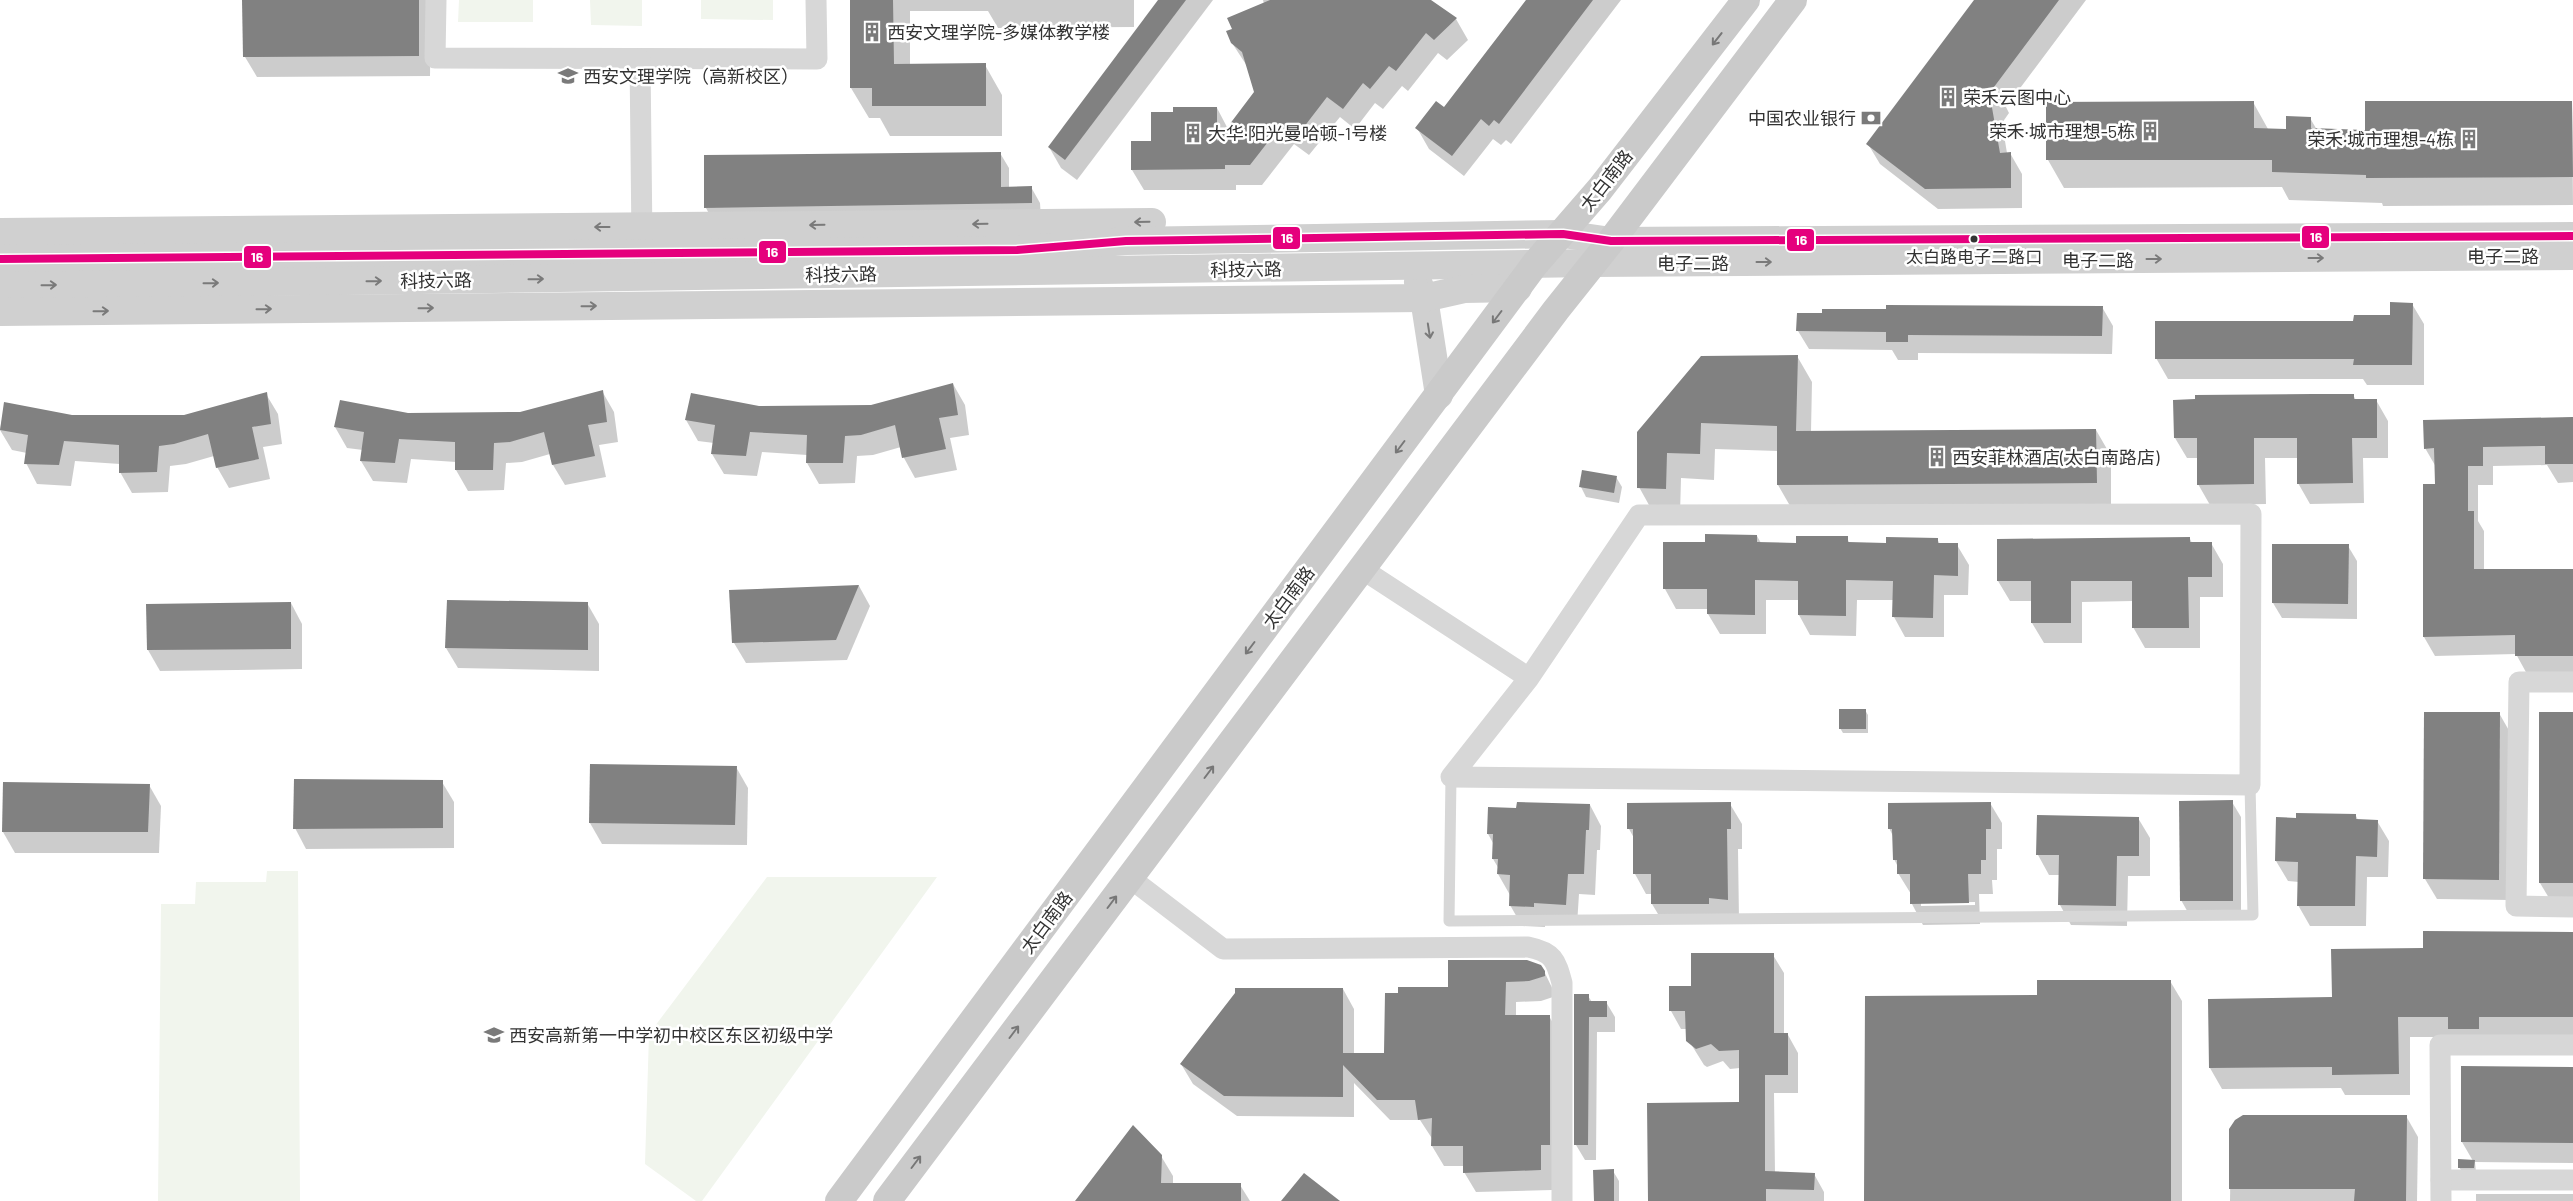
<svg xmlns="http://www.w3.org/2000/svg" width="2573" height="1201" font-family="Barlow,'Noto Sans SC',sans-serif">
<rect width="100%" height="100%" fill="#fff"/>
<g fill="#f1f5ed">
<polygon points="459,0 533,0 533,22 458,22"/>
<polygon points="590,0 642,0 642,26 591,25"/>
<polygon points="701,0 773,0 773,20 701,19"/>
<polygon points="267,871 298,871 300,1201 158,1201 161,904 195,904 196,882 266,882"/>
<polygon points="767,877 937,877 702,1201 696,1201 645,1164 649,1034"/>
</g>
<g fill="#0003" fill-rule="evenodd">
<polygon points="243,0 431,0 430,76 257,77 245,57"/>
<polygon points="851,0 1134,0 1134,27 998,28 988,11 910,11 910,65 985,65 1002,95 1002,136 890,136 880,118 869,118 851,88"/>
<polygon points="1160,0 1213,0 1077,180 1061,168 1049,147"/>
<polygon points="1263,0 1429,0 1456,19 1468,40 1447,60 1438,53 1408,91 1402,86 1383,109 1375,103 1355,129 1340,117 1309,155 1294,144 1262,185 1236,185 1236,190 1144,190 1132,170 1175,113 1217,108 1228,129 1256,92 1247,66 1232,43 1234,30 1264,4"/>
<polygon points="1528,0 1621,0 1511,144 1506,140 1501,145 1493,139 1464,176 1429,149 1417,128 1444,109"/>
<polygon points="1976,0 2086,0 2006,107 2009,113 2002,123 2007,153 2010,153 2022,174 2022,208 1938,209 1880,164 1868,144"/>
<polygon points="2253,102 2268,129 2287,130 2310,118 2317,130 2367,131 2572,102 2573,205 2383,206 2382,203 2289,200 2282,187 2064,188 2048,160"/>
<polygon points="1000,153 1009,168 1009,188 1031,187 1040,203 1041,218 714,223 706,208"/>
<polygon points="2412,304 2424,324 2424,385 2367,385 2363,379 2168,379 2156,358 2391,316"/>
<polygon points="2102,307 2113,326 2112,354 1918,353 1918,360 1898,360 1892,350 1809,349 1798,331"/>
<polygon points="1797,356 1812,382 1811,432 2096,430 2111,456 2111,509 1793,511 1778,485 1778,451 1715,449 1714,480 1681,478 1680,515 1654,514 1639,487 1639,432"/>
<polygon points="953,384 965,405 969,435 950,438 957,470 915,478 904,458 901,447 873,455 857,456 855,483 819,484 807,463 807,455 762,452 757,476 724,474 712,454 714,443 698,441 686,420 759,407 871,407"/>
<polygon points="602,391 614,412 618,442 599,445 606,477 565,485 553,465 550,454 522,462 506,463 504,490 468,491 456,470 456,462 411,459 407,483 373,481 361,461 363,450 347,448 335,427 408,414 520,414"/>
<polygon points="266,394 278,414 282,444 263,447 270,479 229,488 217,467 214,456 186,464 170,466 168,492 132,493 120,472 120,464 75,461 71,486 37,484 26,463 27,453 12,450 0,430 5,404 72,416 184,416"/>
<polygon points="2353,395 2356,400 2376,400 2388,421 2388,458 2363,458 2364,503 2310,504 2298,483 2298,458 2265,458 2266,504 2210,505 2198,484 2198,458 2187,458 2175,438"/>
<polygon points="2573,419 2573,482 2558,483 2547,465 2493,466 2493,485 2478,485 2478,521 2484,531 2484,571 2573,571 2573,674 2527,674 2516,654 2435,656 2424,637 2423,572 2425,572 2436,485 2436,467 2425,448"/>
<polygon points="1616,477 1622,487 1619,503 1586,497 1581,487"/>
<polygon points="1757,536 1761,543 1797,544 1847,538 1850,544 1888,544 1937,539 1940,544 1957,545 1969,565 1968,595 1944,595 1944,637 1905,637 1894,617 1894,600 1857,600 1856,636 1810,635 1799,615 1799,600 1766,600 1766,634 1720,634 1708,614 1708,609 1676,609 1665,589 1706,543"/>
<polygon points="2190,539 2192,543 2211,543 2223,564 2223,597 2200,597 2200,648 2145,648 2133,627 2133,601 2082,602 2082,643 2044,643 2032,623 2032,601 2010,601 1998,581"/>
<polygon points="2348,546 2357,561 2357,619 2282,618 2273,603"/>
<polygon points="859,586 870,606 847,660 746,663 734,643 730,591"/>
<polygon points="291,603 302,624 302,669 160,671 148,650 147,605"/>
<polygon points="587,603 599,624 599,671 458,668 446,648"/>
<polygon points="1865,710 1868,715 1868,733 1843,733 1840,728"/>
<polygon points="2499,713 2511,734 2510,900 2437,899 2425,879"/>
<polygon points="2573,713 2573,903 2552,903 2540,883"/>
<polygon points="591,766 736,767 748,788 747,845 602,844 590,823"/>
<polygon points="442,782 454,802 454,848 306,849 295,828"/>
<polygon points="4,783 149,785 161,806 159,853 15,853 3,832"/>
<polygon points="2232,802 2241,817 2241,916 2190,916 2181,900"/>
<path d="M 1990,803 L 2002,823 L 2002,849 L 1997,849 L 1997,880 L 1992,880 L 1993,894 L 1979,894 L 1980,924 L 1923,925 L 1912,904 L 1911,894 L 1898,873 L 1898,867 L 1894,859 L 1893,836 L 1889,828 ZM 1975,902 L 1975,905 L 1921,906 L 1921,903 Z"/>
<polygon points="1730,804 1742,824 1742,849 1738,849 1739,920 1664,924 1652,904 1652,894 1646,894 1635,874 1634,838 1629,829"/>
<polygon points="1590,805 1601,826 1600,850 1597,850 1595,895 1579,894 1577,925 1545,924 1545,927 1522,926 1510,905 1510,895 1498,874 1499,869 1493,859 1493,843 1488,834 1517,809"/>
<polygon points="2356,816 2358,820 2377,821 2389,841 2388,877 2367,877 2366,926 2310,926 2298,905 2299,882 2288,881 2276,861 2297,819"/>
<polygon points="2138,818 2150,838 2150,876 2128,876 2127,926 2071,925 2060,905 2060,875 2049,875 2038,855"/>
<polygon points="2573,933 2573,1037 2410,1037 2410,1095 2345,1095 2341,1088 2222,1089 2210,1068 2210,1000 2333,999 2424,949"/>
<polygon points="1773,955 1784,973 1784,1035 1788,1035 1798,1053 1798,1093 1774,1093 1775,1173 1814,1174 1824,1192 1824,1201 1649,1201 1740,1103 1740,1068 1730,1069 1723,1061 1707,1067 1704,1065 1686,1036 1686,1029 1681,1029 1671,1011 1671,987 1692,987"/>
<polygon points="1542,967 1556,996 1541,1001 1516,1002 1516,1016 1549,1016 1560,1036 1552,1190 1476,1192 1464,1172 1464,1166 1444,1166 1432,1146 1433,1140 1420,1120 1390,1120 1354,1083 1354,1117 1237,1116 1193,1084 1181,1064 1343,989 1354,1009 1354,1054 1385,1054 1399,994 1449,988"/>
<polygon points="2170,981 2182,1001 2182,1201 1865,1201"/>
<polygon points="1588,996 1592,1002 1606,1002 1615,1017 1615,1032 1597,1032 1596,1160 1585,1160 1576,1145"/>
<polygon points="2573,1068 2573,1163 2475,1162 2476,1172 2462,1172 2459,1167 2473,1161 2462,1142"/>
<polygon points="2406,1116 2418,1137 2417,1201 2230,1201 2231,1129"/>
<polygon points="1161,1156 1173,1176 1173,1184 1240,1185 1250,1201 1076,1201"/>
<polygon points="1613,1171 1619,1181 1619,1201 1595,1201"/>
<rect x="2476" y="1194" width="97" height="7"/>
</g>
<g fill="#818181">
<polygon points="242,0 419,0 419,56 243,57"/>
<polygon points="850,0 893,0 894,64 986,63 986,106 872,106 872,88 850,88"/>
<polygon points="1158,0 1186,0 1065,160 1048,147"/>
<polygon points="1270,0 1431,0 1457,18 1434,40 1426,33 1396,71 1389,66 1370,89 1363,83 1343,109 1327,97 1297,136 1282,124 1250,165 1225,165 1225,169 1131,170 1131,141 1151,141 1151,112 1173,112 1173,107 1217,107 1217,141 1254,92 1242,52 1231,43 1226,31 1232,29 1227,18"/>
<polygon points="1526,0 1593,0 1499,124 1494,120 1489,126 1481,119 1452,156 1415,128 1436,101 1444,107"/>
<polygon points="1974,0 2059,0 1994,87 1998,91 1991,102 2000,153 2011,152 2011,188 1925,189 1866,144"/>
<polygon points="2254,101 2254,128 2286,129 2286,116 2311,117 2311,128 2365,130 2365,101 2572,101 2573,177 2366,178 2366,175 2272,172 2272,160 2046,160 2046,102"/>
<polygon points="1001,152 1001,187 1032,186 1032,203 704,208 704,155"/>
<polygon points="2390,302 2413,303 2412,365 2353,365 2354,359 2155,359 2155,321 2353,321 2354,315 2390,315"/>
<polygon points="1886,305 2103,306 2102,336 1908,335 1908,342 1886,342 1886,332 1796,331 1797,313 1822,313 1822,309 1886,309"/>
<polygon points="1798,355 1796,431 2096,429 2097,483 1777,485 1777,426 1701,423 1700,454 1667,453 1666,489 1637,488 1637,432 1701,356"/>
<polygon points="953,383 958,415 939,418 946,449 902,458 895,425 861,435 845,436 843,463 806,463 807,435 750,432 746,456 711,454 715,425 685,420 691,393 759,406 871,405"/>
<polygon points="603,390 607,422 588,425 595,456 552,465 544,432 510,442 494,443 493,470 455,470 455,442 399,439 395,463 360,461 364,432 334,427 340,400 408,413 520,412"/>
<polygon points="267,392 271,424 252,427 259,459 216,468 208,434 174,444 159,446 157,472 119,473 119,445 64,441 59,465 24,464 28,435 0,430 4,402 72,415 184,415"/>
<polygon points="2313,394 2354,394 2354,399 2377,399 2377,438 2352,438 2353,483 2297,484 2297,438 2254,438 2254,484 2197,485 2197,438 2174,438 2173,400 2195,399 2195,395"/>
<polygon points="2573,417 2573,464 2545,464 2545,446 2483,447 2483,466 2468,466 2468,511 2474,511 2474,569 2573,569 2573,656 2515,656 2515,635 2423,637 2423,484 2435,484 2434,448 2424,449 2423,420"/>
<polygon points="1582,470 1617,476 1614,493 1579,487"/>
<polygon points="1705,534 1757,535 1757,542 1796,543 1796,536 1848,536 1848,542 1886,543 1886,537 1938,538 1938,543 1958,543 1958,576 1934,575 1933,618 1892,617 1893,581 1846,580 1846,616 1798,615 1798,581 1755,580 1755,615 1707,614 1707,589 1663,589 1663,542 1705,542"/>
<polygon points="2190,537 2190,542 2212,542 2212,577 2188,577 2189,628 2132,628 2132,581 2071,581 2071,623 2031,623 2031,581 1997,581 1997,539"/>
<polygon points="2272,544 2349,544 2348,604 2272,603"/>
<polygon points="859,585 836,640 732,643 729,590"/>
<polygon points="447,600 588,602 588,650 445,648"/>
<polygon points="291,602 291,649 147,650 146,604"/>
<rect x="1839" y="709" width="27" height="20"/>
<polygon points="2424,712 2500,712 2499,880 2423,879"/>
<rect x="2539" y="712" width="34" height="171"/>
<polygon points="590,764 737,766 735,825 589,823"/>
<polygon points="294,779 443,780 443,828 293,829"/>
<polygon points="3,782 150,784 148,832 2,832"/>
<polygon points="2233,800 2233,901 2180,901 2179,801"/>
<polygon points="1517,802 1590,804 1589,830 1586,830 1584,874 1568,874 1566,905 1534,903 1534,907 1509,906 1510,875 1497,874 1498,859 1492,859 1493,834 1487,834 1488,807 1516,808"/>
<polygon points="1731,802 1731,829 1727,829 1728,900 1709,898 1709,904 1651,904 1651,874 1633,874 1633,829 1627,829 1627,803"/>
<polygon points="1991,802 1991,829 1986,829 1986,860 1981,860 1981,874 1968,874 1969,903 1910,904 1910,874 1897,874 1897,860 1893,860 1892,829 1888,829 1888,803"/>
<polygon points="2296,813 2356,814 2356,819 2378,820 2377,857 2356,856 2355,906 2297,906 2298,862 2275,861 2276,817 2296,818"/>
<polygon points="2037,815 2139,817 2139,856 2117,856 2116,906 2058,905 2059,855 2036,855"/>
<polygon points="2423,931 2573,932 2573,1017 2479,1017 2479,1029 2448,1029 2448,1017 2398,1017 2399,1074 2332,1075 2332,1067 2209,1068 2208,999 2332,997 2331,949 2423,948"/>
<polygon points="1691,953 1774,953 1774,1033 1788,1033 1788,1075 1765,1075 1765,1171 1815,1173 1814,1190 1766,1189 1766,1201 1648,1201 1647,1103 1739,1102 1739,1050 1719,1051 1711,1044 1696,1049 1686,1041 1685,1011 1669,1011 1669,986 1691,986"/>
<polygon points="1448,960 1527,960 1541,965 1545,971 1545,976 1529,981 1506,982 1505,1015 1550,1015 1550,1145 1541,1145 1541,1170 1463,1173 1463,1146 1431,1146 1432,1118 1418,1120 1415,1100 1377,1100 1343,1065 1343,1097 1224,1096 1180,1064 1235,993 1235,988 1343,988 1343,1053 1384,1053 1385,993 1398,993 1398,987 1448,987"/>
<polygon points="2037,980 2171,980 2171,1201 1864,1201 1865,996 2037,995"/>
<polygon points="1574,994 1589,994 1589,1001 1607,1001 1607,1017 1589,1017 1588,1145 1574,1145"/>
<polygon points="2461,1066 2573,1067 2573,1143 2461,1142"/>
<polygon points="2243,1115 2407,1115 2406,1201 2354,1201 2355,1189 2229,1189 2229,1129 2235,1120"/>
<polygon points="1133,1125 1162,1155 1161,1183 1241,1183 1241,1201 1075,1201"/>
<polygon points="2458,1159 2475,1160 2474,1168 2458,1168"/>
<polygon points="1614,1169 1614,1201 1594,1201 1593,1170"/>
<polygon points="1304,1173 1340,1201 1281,1201"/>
</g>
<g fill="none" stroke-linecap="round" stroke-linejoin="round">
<polyline stroke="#d7d7d7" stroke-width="11" points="1451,777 1449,921 2253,915 2250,785"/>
<g stroke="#d7d7d7" stroke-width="21">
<polyline points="436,0 435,58 817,59 816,0"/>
<polyline points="640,59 642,242"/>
<polyline points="1362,569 1529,678 1639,515 2251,514 2250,785 1451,777 1529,678"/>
<polyline points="2573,682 2519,682 2516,906 2573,907"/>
<path d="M 1130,878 L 1223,949 L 1528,947 C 1553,952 1556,960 1562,983 L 1562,1201"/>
<polyline points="2441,1180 2573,1180"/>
<polyline points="2441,1201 2440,1045 2573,1045"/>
</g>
<g stroke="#d0d0d0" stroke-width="28">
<polyline points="0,232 1152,222"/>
<polyline points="0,259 1017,250 1126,241 1563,234 1611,241 2573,236"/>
<polyline points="1418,282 1424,298 1439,395"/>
<polyline points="0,286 1592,263 2573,256"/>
<polyline points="0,312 1424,298 1464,289 1518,288"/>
</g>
<g stroke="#cacaca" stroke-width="28">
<polyline points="839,1201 1535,264 1600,189 1746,0"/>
<polyline points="887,1201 1556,310 1611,241 1793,0"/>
</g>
<defs>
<polyline id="bus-1" points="0,259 1017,250 1126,241 1563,234 1611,241 2573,236"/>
</defs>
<use href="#bus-1" stroke="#fff" stroke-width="11"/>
<use href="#bus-1" stroke="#e5007d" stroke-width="8"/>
</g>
<defs><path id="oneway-shaft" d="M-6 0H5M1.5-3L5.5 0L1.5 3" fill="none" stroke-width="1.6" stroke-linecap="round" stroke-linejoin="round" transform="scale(1.25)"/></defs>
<g stroke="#777">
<use href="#oneway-shaft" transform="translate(1717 39) rotate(128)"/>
<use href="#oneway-shaft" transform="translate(1497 317) rotate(127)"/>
<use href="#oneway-shaft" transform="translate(1400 447) rotate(127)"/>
<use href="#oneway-shaft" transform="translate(1250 648) rotate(127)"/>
<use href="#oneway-shaft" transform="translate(1209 772) rotate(-53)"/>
<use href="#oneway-shaft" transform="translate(1112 902) rotate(-53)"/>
<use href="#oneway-shaft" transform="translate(1014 1032) rotate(-53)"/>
<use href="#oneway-shaft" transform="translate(916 1162) rotate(-53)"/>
</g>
<g stroke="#7a7a7a">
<use href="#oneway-shaft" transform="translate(1142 222) rotate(179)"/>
<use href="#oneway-shaft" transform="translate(980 224) rotate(179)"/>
<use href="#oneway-shaft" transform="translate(817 225) rotate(179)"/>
<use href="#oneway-shaft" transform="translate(602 227) rotate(180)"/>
<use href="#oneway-shaft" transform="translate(2316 258)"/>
<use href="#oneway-shaft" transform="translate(2154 259)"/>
<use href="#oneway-shaft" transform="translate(1764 262)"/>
<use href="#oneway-shaft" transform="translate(536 279) rotate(-1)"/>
<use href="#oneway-shaft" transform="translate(374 281) rotate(-1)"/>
<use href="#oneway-shaft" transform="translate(211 283) rotate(-1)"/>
<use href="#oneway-shaft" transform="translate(49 285) rotate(-1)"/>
<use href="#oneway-shaft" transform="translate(589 306) rotate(-1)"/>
<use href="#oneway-shaft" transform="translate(426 308) rotate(-1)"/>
<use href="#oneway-shaft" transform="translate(264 309) rotate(-1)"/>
<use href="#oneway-shaft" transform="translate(101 311) rotate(-1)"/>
<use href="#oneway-shaft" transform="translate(1429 331) rotate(81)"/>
</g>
<defs>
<symbol id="building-bare" viewBox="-9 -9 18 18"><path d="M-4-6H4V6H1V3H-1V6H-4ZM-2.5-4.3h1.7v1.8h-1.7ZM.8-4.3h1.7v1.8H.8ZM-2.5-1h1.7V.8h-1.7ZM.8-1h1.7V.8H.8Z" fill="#7a7a7a" stroke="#fff" stroke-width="2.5" paint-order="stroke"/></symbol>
<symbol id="university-bare" viewBox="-9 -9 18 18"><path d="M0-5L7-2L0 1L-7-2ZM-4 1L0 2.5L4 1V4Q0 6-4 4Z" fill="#7a7a7a" stroke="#fff" stroke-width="2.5" paint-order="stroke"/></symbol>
<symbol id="bank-bare" viewBox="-9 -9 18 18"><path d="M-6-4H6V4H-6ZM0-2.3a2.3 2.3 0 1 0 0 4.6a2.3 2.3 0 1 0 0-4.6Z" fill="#7a7a7a" stroke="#fff" stroke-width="2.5" paint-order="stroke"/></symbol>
<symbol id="school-bare" viewBox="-9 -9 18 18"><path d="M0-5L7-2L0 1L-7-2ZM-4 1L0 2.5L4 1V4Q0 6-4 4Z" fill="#7a7a7a" stroke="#fff" stroke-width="2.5" paint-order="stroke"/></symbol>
</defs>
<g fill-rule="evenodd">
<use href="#building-bare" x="858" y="18" width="28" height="28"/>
<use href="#university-bare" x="554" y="62" width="28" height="28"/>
<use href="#building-bare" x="1934" y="83" width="28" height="28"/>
<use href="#bank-bare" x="1857" y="104" width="28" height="28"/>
<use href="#building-bare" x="2136" y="117" width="28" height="28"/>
<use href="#building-bare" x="1179" y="119" width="28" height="28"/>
<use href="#building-bare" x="2455" y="125" width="28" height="28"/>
<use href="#building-bare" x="1923" y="443" width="28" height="28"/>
<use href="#school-bare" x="480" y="1021" width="28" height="28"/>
</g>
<circle fill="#333" stroke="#fff" stroke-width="2" cx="1974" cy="239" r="4.5"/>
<g text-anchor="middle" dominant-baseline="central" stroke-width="5" stroke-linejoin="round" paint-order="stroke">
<g font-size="17" fill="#333" stroke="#fff">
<text x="1974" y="256">太白路电子二路口</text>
</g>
<g font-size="18" fill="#333" stroke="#fff" text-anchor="start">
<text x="887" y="32">西安文理学院-多媒体教学楼</text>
<text x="583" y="76">西安文理学院（高新校区）</text>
<text x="1963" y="97">荣禾云图中心</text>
<text x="1856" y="118" text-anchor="end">中国农业银行</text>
<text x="2135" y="131" text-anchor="end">荣禾·城市理想-5栋</text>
<text x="1208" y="133">大华·阳光曼哈顿-1号楼</text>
<text x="2454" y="139" text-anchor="end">荣禾·城市理想-4栋</text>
<text x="1952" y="457">西安菲林酒店(太白南路店)</text>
<text x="509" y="1035">西安高新第一中学初中校区东区初级中学</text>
</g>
<g font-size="18" fill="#333" stroke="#fff">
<text transform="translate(1606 180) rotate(-52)">太白南路</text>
<text x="2503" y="256">电子二路</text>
<text x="2098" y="260">电子二路</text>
<text x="1693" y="263">电子二路</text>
<text transform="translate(1246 269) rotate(-1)">科技六路</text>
<text transform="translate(841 274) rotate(-1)">科技六路</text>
<text transform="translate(436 280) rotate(-1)">科技六路</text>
<text transform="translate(1288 597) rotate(-53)">太白南路</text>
<text transform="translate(1046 922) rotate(-53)">太白南路</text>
</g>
</g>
<g stroke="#fff" stroke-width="2">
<rect x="2301" y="225" width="29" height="24" rx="5" fill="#e5007d"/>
<rect x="1272" y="226" width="29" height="24" rx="5" fill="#e5007d"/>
<rect x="1786" y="228" width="29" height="24" rx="5" fill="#e5007d"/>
<rect x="758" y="240" width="29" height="24" rx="5" fill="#e5007d"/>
<rect x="243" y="245" width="29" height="24" rx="5" fill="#e5007d"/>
</g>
<g font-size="14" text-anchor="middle" font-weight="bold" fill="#fff">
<text x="2316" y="242">16</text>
<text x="1287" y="243">16</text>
<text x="1801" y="245">16</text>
<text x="772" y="257">16</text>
<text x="257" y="262">16</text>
</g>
</svg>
